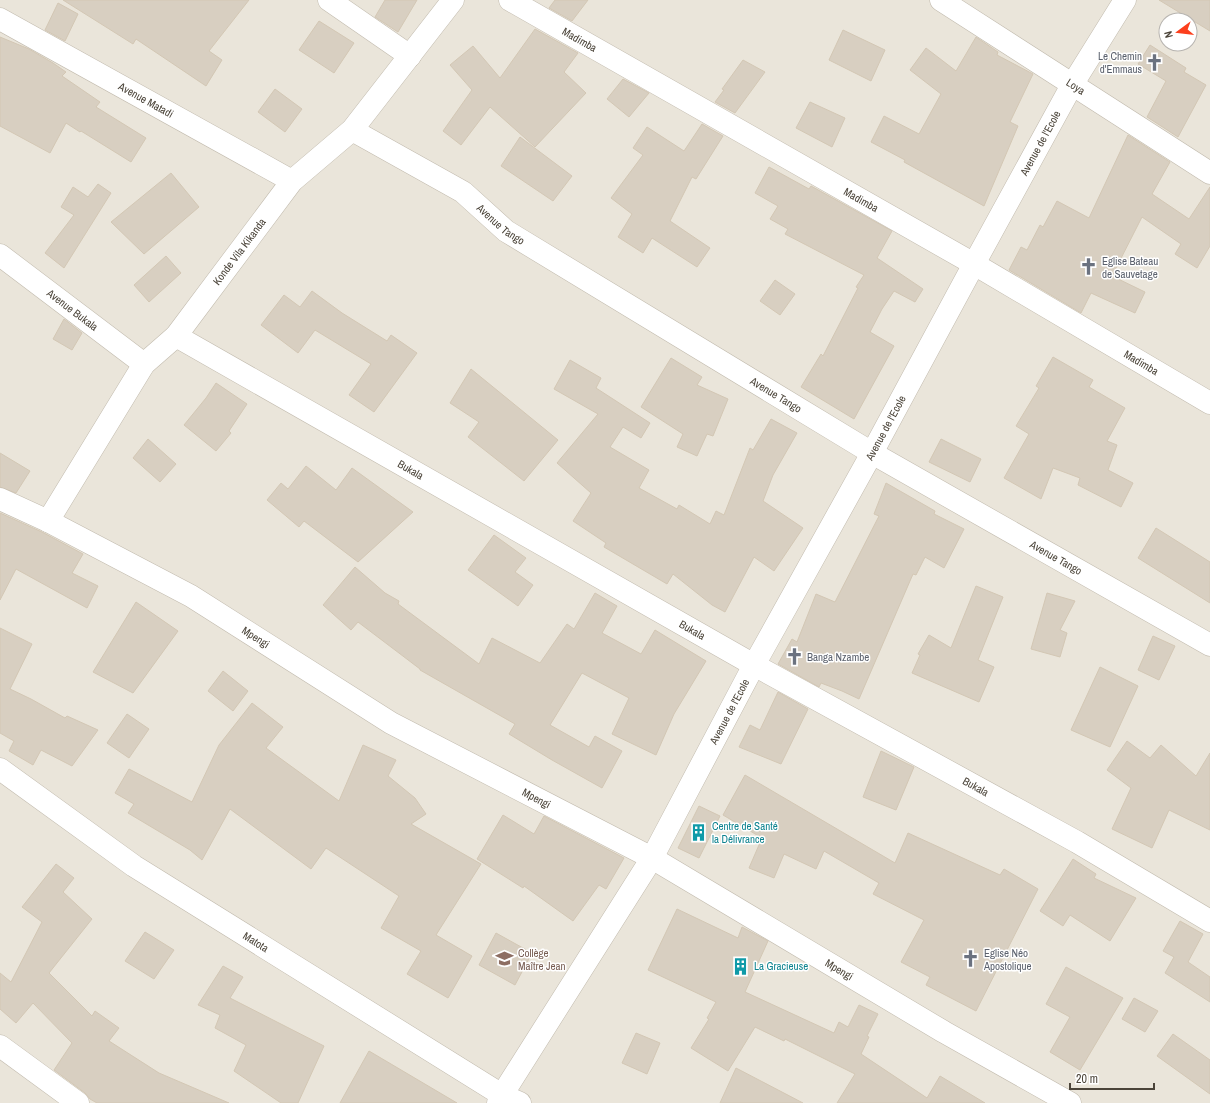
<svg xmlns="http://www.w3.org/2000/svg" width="1210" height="1103" font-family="'Archivo Narrow',sans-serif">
<rect width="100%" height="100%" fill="#f6f3ec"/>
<path fill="#eae5da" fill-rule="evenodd" d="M 0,0 L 1210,0 L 1210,1103 L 0,1103 ZM 1166,20 L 1190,20 L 1190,44 L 1166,44 Z"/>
<g fill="#d8cfc1" stroke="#d3c7b4">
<polygon points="63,0 249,0 209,51 222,60 206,86 136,39 133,44"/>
<polygon points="385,0 417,0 398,32 375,17"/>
<polygon points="555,0 588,0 572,21 549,8"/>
<polygon points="1159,0 1210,0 1210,31"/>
<polygon points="58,3 78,14 65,41 45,30"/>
<polygon points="319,21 354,43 334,73 299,50"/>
<polygon points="535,29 578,53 564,72 586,93 535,147 490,107 461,145 443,131 472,90 450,65 473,46 500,78"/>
<polygon points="843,30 885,50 871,81 829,60"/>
<polygon points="0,37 29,49 53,63 66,72 62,76 100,102 96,107 146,138 131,162 81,131 80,132 66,123 50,153 0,126"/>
<polygon points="976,37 998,52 997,55 1033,74 1010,122 1018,126 984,206 904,162 905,160 871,142 884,116 919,134 941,94 910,70 926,48 956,71"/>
<polygon points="1150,45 1186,68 1184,72 1206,85 1178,137 1147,117 1166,81 1138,64"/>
<polygon points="743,60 765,72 735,113 715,102 724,90 722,89"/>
<polygon points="623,79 649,93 629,117 607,99"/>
<polygon points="275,89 302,109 285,132 258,112"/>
<polygon points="810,102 845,118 832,147 796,128"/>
<polygon points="702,124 723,136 696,179 692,177 670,221 710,248 697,267 652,238 643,253 618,237 632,214 611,198 643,155 633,148 647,127 684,151"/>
<polygon points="1128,135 1170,162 1152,194 1189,219 1210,187 1210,246 1197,268 1175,254 1181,244 1142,217 1112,276 1145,292 1135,313 1091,293 1081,313 1009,270 1021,247 1027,250 1040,225 1043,227 1057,201 1089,218"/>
<polygon points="520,137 572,176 553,201 501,166"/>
<polygon points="769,167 809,189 811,186 892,231 877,258 923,289 915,302 894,291 882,309 870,332 894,346 854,419 801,387 821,354 823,356 858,288 856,287 864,275 785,234 788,229 770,219 778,206 755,193"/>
<polygon points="171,173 199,207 144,254 111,222"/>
<polygon points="98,184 111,193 64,268 45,253 74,215 61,207 73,187 88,197"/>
<polygon points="166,256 181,273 149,302 134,285"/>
<polygon points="775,280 795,294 780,315 760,301"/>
<polygon points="312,291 342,313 387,341 391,335 417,353 374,412 349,395 371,364 315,330 298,353 261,325 284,295 300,307"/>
<polygon points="64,319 82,333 72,350 53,339"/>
<polygon points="1053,357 1093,380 1089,387 1125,408 1107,441 1117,445 1108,470 1133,483 1121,507 1078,485 1080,478 1053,468 1041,499 1004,478 1029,434 1016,426 1039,388 1036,386"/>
<polygon points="671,358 702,377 697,385 728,399 713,436 707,434 697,456 677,447 683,434 641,407"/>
<polygon points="570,360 601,378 596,388 650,423 641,438 623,427 610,447 649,470 639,488 677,509 679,505 710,524 716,511 724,515 750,448 753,450 771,419 797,433 773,475 763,501 803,528 774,571 754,557 725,612 712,605 673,574 667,584 604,547 606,543 573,521 591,493 557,463 598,414 554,389"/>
<polygon points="471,369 558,440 524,481 468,437 479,422 450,403"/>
<polygon points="216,383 247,404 229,431 231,433 216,451 184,425 206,398"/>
<polygon points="148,439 176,464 160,482 133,458"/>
<polygon points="941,439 981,459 970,482 929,462"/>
<polygon points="0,453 30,471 16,493 0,487"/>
<polygon points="306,466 336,490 352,468 413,512 358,562 304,521 299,527 267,500 281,483 288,489"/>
<polygon points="886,483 935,511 934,514 964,529 944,568 925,557 916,575 913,574 859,699 842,691 821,683 819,687 778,664 792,639 797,642 816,594 835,602 879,516 874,514"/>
<polygon points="0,513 42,532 83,554 72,573 98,586 87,608 16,569 0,600"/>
<polygon points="1156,528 1210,562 1210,603 1138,558"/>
<polygon points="494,535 526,558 515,572 533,585 518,606 468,570"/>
<polygon points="355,567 385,593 399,601 398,604 479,664 492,638 540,663 567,624 574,629 595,593 617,606 602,633 641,654 655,630 706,661 674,714 656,755 612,734 629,698 582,673 550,725 589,747 595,736 622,751 602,788 552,760 509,734 515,724 420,670 420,669 358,622 351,630 323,605"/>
<polygon points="976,586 1003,597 978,660 994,667 979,702 912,673 920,655 918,654 929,635 951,648"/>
<polygon points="1047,593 1075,601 1060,630 1067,633 1060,657 1031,649"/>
<polygon points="136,602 178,631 133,693 93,672"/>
<polygon points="0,628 32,644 10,689 31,699 65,718 67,716 98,730 72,766 41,750 33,765 9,751 14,741 0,733"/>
<polygon points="1153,636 1175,646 1159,680 1138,670"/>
<polygon points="1100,667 1138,686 1110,747 1071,730"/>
<polygon points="223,671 248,691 233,711 208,691"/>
<polygon points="778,692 808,709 781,764 739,747 750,725 760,730"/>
<polygon points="252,703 283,727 266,748 339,801 363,745 396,760 388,776 415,798 426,814 411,824 481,864 436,935 472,956 448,998 407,974 421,951 381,928 399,896 326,848 311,869 230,809 202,860 190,850 128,813 134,804 115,793 129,769 192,802 219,745"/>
<polygon points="127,714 149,729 129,758 107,743"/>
<polygon points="1127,741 1150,758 1161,745 1196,776 1210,753 1210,830 1169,810 1152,848 1112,829 1131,788 1107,770"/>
<polygon points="881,751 914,767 896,810 863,797"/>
<polygon points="745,775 895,863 908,833 1000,875 1004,869 1038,889 976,1011 926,985 930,977 901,962 924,920 873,894 879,883 824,851 816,869 784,854 774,878 749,868 762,838 723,815"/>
<polygon points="699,806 720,816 699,858 678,848"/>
<polygon points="503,815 534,834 544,816 624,858 606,889 599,885 573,921 524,886 523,888 477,859"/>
<polygon points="1073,859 1096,874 1094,878 1136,898 1110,941 1070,915 1063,926 1040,911"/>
<polygon points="56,864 74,878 63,892 92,919 49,973 92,1016 95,1011 119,1028 109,1041 159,1073 229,1103 97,1103 90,1099 85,1093 54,1070 72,1043 33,1003 16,1023 0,1009 0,973 11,982 42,922 22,907"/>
<polygon points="677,909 738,938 742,927 768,941 745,992 834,1033 839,1022 848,1027 859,1005 878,1014 867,1036 869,1037 861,1054 927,1098 940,1076 985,1103 837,1103 855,1074 785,1039 784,1041 755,1027 728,1071 691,1048 709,1019 707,1018 716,1002 648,970"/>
<polygon points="1180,921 1203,934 1188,962 1210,977 1210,1002 1165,973 1174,957 1163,951"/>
<polygon points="145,932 174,950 154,979 125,961"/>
<polygon points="496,933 532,953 515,985 479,965"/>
<polygon points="223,966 243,977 230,998 324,1046 298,1103 281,1103 234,1071 246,1045 215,1028 220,1015 198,1005"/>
<polygon points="1066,967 1123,998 1080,1070 1050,1052 1070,1017 1046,1004"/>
<polygon points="1134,998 1158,1011 1145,1032 1122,1019"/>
<polygon points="636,1033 660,1043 647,1074 622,1063"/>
<polygon points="1173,1034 1210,1060 1210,1094 1157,1056"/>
<polygon points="369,1051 457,1103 340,1103"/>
<polygon points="736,1068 803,1103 720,1103"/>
</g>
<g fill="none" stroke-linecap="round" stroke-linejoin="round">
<defs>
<g id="minor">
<polyline points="329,0 410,56"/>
<path id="s1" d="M 510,0 L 974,264 L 1210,403"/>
<path id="s2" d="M 941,0 L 1210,173"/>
<path id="s3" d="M 0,19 L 292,181"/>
<path id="s4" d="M 352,130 L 463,192 L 506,231 L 872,453 L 1210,645"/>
<path id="s5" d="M 0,255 L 144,364"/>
<path id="s6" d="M 176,336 L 754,665 L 1077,842 L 1210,921"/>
<path id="s7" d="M 0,499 L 48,521 L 191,596 L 391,723 L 652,858 L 944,1032 L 1070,1103"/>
<path id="s8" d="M 48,521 L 144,364 L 176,336 L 292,181 L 352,130 L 453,0"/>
<path id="s9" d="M 0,769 L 134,866 L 502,1095 L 520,1103"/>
<polyline points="0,1046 78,1103"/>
<path id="s10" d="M 498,1103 L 502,1095 L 652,858 L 754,665 L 872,453 L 974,264 L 1072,85 L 1125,0"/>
</g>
</defs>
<use href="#minor" stroke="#c2bbae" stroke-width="23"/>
<use href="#minor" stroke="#fff" stroke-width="22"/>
</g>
<defs>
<symbol id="church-bare" viewBox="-9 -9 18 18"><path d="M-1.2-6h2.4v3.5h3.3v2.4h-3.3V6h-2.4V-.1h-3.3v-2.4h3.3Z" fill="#6b7280" stroke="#fff" stroke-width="2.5" paint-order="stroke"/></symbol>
<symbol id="building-bare" viewBox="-9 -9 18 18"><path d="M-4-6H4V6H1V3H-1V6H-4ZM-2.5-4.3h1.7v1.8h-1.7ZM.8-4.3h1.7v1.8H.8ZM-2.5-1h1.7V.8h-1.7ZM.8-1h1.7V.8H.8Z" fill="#0f9aa8" stroke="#fff" stroke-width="2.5" paint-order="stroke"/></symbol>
<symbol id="school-bare" viewBox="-9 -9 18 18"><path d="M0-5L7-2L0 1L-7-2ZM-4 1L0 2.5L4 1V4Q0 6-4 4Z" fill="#8d6e63" stroke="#fff" stroke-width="2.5" paint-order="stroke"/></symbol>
</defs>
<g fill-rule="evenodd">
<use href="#church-bare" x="1142" y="50" width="25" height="25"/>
<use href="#church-bare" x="1076" y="254" width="25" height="25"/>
<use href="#church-bare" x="782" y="644" width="25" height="25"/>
<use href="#building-bare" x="686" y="820" width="25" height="25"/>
<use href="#school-bare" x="492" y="946" width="25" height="25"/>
<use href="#church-bare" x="958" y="946" width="25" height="25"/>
<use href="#building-bare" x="728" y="954" width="25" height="25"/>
</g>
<g text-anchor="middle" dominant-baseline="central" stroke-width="3" stroke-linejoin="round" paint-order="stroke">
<g font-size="11" fill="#4b4439" stroke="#fff">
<text stroke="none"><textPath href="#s1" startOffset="80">Madimba</textPath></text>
<text stroke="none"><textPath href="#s2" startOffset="160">Loya</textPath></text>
<text stroke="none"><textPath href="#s3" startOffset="167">Avenue Matadi</textPath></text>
<text stroke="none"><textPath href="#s10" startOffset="1103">Avenue de l'Ecole</textPath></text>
<text stroke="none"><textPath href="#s1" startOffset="404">Madimba</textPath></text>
<text stroke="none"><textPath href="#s4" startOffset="177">Avenue Tango</textPath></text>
<text stroke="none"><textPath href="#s8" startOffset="332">Konde Vila Kikanda</textPath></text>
<text stroke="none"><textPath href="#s5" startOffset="91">Avenue Bukala</textPath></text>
<text stroke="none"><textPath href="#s1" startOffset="728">Madimba</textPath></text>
<text stroke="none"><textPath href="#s4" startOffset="501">Avenue Tango</textPath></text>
<text stroke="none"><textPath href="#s10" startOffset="779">Avenue de l'Ecole</textPath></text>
<text stroke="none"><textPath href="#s6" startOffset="270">Bukala</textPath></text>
<text stroke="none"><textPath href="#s4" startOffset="825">Avenue Tango</textPath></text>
<text stroke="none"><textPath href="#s6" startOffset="594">Bukala</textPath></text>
<text stroke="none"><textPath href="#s7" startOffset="291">Mpengi</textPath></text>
<text stroke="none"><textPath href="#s10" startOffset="455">Avenue de l'Ecole</textPath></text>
<text stroke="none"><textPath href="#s6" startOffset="918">Bukala</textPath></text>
<text stroke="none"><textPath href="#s7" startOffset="615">Mpengi</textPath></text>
<text stroke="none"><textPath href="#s9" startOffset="309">Matota</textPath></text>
<text stroke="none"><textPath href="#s7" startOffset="963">Mpengi</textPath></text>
</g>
<g font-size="11" fill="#5b616d" stroke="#fff" text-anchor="start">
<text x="1142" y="56" text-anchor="end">Le Chemin<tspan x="1142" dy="13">d'Emmaus</tspan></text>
<text x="1102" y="261">Eglise Bateau<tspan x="1102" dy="13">de Sauvetage</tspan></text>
<text x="807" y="657">Banga Nzambe</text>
<text x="984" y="953">Eglise Néo<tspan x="984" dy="13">Apostolique</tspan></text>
</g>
<g font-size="11" fill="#0d838f" stroke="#fff" text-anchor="start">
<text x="712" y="826">Centre de Santé<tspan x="712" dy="13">la Délivrance</tspan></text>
<text x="754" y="966">La Gracieuse</text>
</g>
<g font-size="11" fill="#785e54" stroke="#fff" text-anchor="start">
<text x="518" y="953">Collège<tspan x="518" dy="13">Maître Jean</tspan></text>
</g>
</g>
<g transform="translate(1178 32) rotate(255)"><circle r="19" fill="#ffffff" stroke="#b7b4b0"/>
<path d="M0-3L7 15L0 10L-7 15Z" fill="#fc3f1d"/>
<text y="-6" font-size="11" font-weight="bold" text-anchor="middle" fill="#4b4439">N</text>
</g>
<path d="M1070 1083v6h84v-6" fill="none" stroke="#4b4439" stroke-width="2"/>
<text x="1076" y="1083" font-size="12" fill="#4b4439" stroke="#ffffff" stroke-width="3" paint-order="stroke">20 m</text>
</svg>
